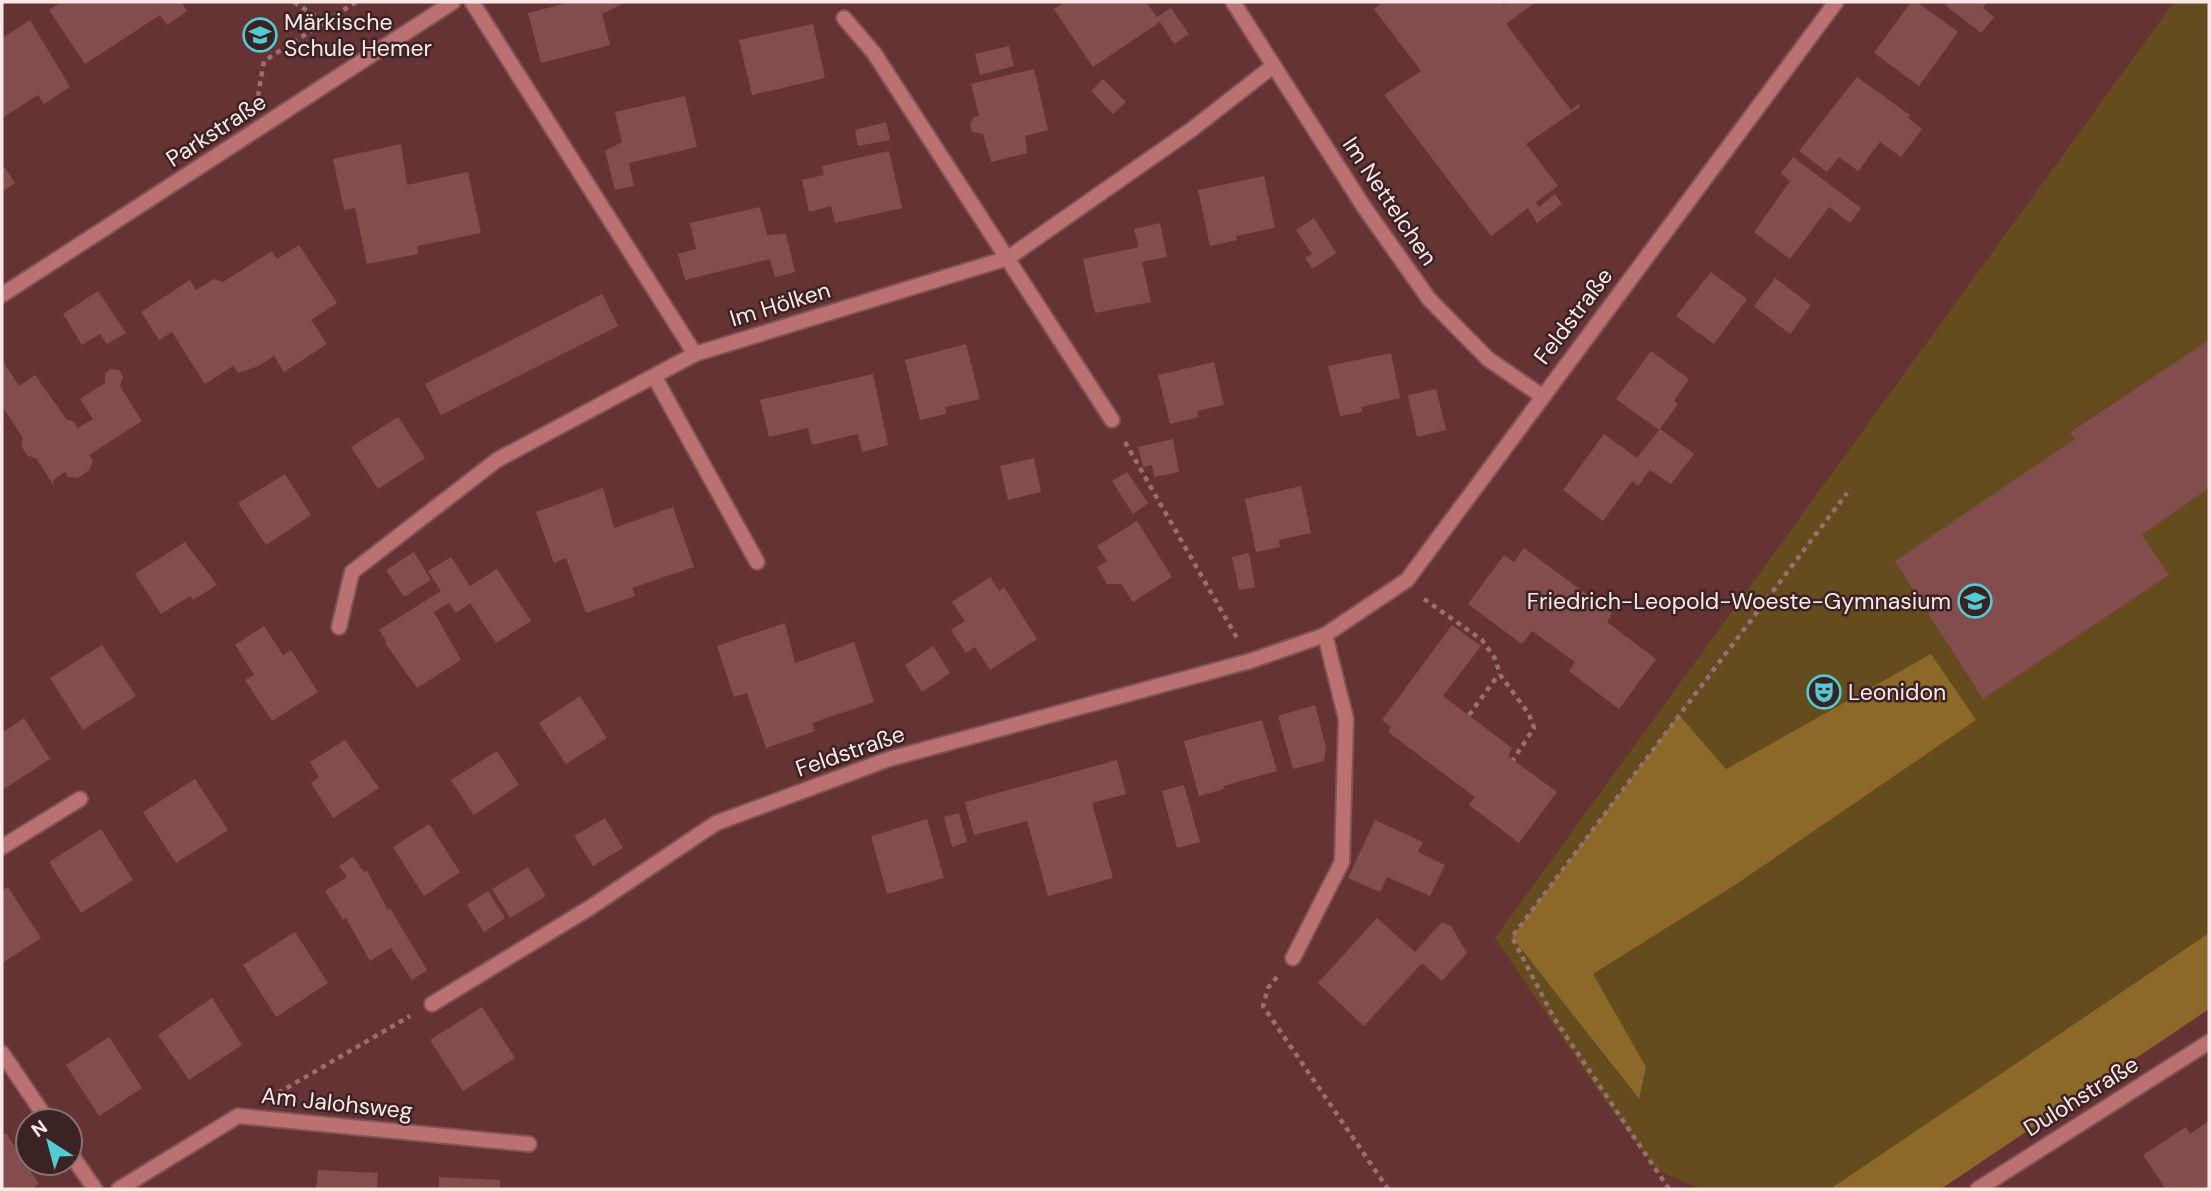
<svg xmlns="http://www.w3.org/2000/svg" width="2211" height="1191" font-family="'DM Sans',sans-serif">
<rect width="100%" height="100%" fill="#663334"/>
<path fill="#654c1f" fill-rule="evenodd" d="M 2174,2 L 2209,2 L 2209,340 L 2070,431 L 2075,439 L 1896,561 L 1983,698 L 2142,535 L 2209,488 L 2209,933 L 1830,1189 L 1701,1189 L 1656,1170 L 1602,1096 L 1495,938 ZM 1931,654 L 1735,885 L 1593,974 L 1638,1099 L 1513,937 L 1679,716 L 1726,769 Z"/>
<g fill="#8c6829">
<polygon points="1931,654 1976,720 1735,885 1593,974 1646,1067 1639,1099 1512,937 1679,715 1726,769"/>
<polygon points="2209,933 2209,1009 1941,1189 1830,1189"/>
</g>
<g fill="#834d4d">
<polygon points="62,2 181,2 187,11 167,25 160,15 85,64 49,10"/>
<polygon points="571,2 626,2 602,14 610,45 541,63 528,13"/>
<polygon points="1065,2 1146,2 1157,17 1171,8 1189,34 1174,44 1160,22 1093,67 1054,9"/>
<polygon points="1383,2 1501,2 1503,5 1508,2 1536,2 1506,24 1571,110 1579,104 1580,107 1526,144 1558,186 1536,202 1539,207 1555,194 1562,204 1537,223 1528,208 1491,236 1384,95 1421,71 1374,9"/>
<polygon points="1911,2 1917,2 1958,32 1919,86 1874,53"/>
<polygon points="1947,2 1987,2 1983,8 1994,17 1981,33 1945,5"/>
<polygon points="30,20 70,87 44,104 38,95 2,118 2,38"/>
<polygon points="813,24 825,78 752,95 739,40"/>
<polygon points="1009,46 1014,66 980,75 975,54"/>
<polygon points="1034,69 1048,130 1025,136 1027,153 991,162 983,134 972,132 970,124 974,117 979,116 971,84"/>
<polygon points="1857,77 1910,115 1908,118 1922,129 1901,157 1880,142 1858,171 1839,157 1827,172 1799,151"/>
<polygon points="1103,79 1126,102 1113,114 1091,91"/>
<polygon points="685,96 697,147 629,163 634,186 615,190 605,151 622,142 615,112"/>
<polygon points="886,122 890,140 858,146 855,130"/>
<polygon points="401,144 407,185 468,172 481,233 417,246 418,254 367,264 355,208 344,210 333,159"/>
<polygon points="889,151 902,208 835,223 831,206 809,212 802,180 824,175 822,166"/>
<polygon points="1793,157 1861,208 1850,223 1829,207 1790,259 1754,232 1790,181 1781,173"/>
<polygon points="2,164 15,183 2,192"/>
<polygon points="1264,176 1275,228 1236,236 1237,240 1210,246 1198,190"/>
<polygon points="760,207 767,235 786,234 795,272 775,277 770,259 685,280 678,254 696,249 690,223"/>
<polygon points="1314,218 1336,253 1312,269 1305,258 1312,254 1296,230"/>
<polygon points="1160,223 1167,257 1142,262 1151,302 1095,313 1083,259 1139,247 1134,229"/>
<polygon points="299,245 337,303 311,320 327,344 284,372 274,356 258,366 238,373 233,366 205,384 172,332 159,340 141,312 190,280 196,290 214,279 223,282 272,251 277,259"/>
<polygon points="1711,272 1747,299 1714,344 1676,316"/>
<polygon points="1775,278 1811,305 1790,334 1754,306"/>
<polygon points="98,291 126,333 107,344 100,334 82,345 63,314"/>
<polygon points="602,294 618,326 441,415 425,384"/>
<polygon points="2209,340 2209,488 2142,535 2169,575 1983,699 1895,561 2075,439 2070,432"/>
<polygon points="966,344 980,399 945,407 946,414 920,420 905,360"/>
<polygon points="1651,351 1689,379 1674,401 1678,404 1659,430 1616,399"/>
<polygon points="1391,353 1400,398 1361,407 1362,412 1340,416 1328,366"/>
<polygon points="2,360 19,386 35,375 66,419 74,422 78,428 93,419 80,399 105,383 105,373 111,369 119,370 123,377 120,386 142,421 89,455 93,461 89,470 78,478 68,477 65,472 53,480 54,486 36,458 28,456 21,446 23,438 4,409 2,410"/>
<polygon points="1214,362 1224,405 1197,411 1199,417 1170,424 1158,375"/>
<polygon points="873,374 888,445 862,452 858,434 812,445 808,428 769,437 760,400"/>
<polygon points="1436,389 1446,430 1417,437 1408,395"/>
<polygon points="398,417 425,458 378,489 351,447"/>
<polygon points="1660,429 1694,454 1671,484 1650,470 1638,486 1632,481 1603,521 1563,490 1604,434 1637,458"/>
<polygon points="1173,439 1179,472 1154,477 1152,465 1143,467 1138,447"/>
<polygon points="1034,458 1041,492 1008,500 1000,466"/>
<polygon points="1127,472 1148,503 1133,514 1112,481"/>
<polygon points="285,474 311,515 266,545 238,503"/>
<polygon points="1301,486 1311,533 1279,540 1280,547 1256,552 1245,499"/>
<polygon points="603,488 614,528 673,507 694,567 632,588 635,596 586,613 566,558 554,563 536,512"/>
<polygon points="1137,521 1172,577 1133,602 1121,584 1107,584 1097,567 1107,561 1097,546"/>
<polygon points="185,542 217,585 193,600 190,596 161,614 135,574"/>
<polygon points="1524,548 1612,613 1607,622 1656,659 1619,709 1569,671 1575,662 1532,631 1522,644 1468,604 1504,555 1514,562"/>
<polygon points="414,552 431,580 404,597 386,570"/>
<polygon points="1249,553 1255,587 1239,590 1232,557"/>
<polygon points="451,557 470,586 497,569 531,621 496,643 470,603 456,613 449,603 434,612 461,660 417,688 385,643 387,642 379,630 441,591 428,571"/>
<polygon points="990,577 999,591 1004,587 1037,639 990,670 975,647 966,653 951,630 965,621 952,602"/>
<polygon points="785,623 795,663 854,642 874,702 812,723 815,731 766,748 747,693 734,697 717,646"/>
<polygon points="1452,625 1481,646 1443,696 1512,748 1508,756 1557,792 1519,843 1469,805 1475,797 1388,732 1391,727 1382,720"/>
<polygon points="264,626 283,655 291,650 318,692 272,721 245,680 254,675 235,645"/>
<polygon points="102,645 136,696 83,730 50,678"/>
<polygon points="933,646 950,673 922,692 905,665"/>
<polygon points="580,696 607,738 566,764 539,723"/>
<polygon points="1315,705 1326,747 1324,761 1293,769 1278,716"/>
<polygon points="24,718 50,759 2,790 2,733"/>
<polygon points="1262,720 1277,771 1223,786 1224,789 1199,796 1184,741"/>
<polygon points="345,740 379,788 333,818 311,783 319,777 310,762"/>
<polygon points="497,751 519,785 474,815 451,780"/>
<polygon points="1117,760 1126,794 1092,803 1113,878 1048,896 1027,821 974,835 965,802"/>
<polygon points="195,779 228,830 176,863 143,812"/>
<polygon points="1184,785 1200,842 1177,848 1162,791"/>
<polygon points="959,813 967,842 952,847 944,817"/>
<polygon points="605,818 623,848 593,866 574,836"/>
<polygon points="927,819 944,878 887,894 871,836"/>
<polygon points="1375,820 1423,842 1418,852 1445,865 1430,896 1387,877 1380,892 1348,878"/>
<polygon points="429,824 460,872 424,896 393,847"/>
<polygon points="101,829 133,880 81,913 49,862"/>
<polygon points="353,857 364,872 367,871 388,910 390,908 427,970 412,980 391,948 370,961 346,918 343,920 325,891 347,877 339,866"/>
<polygon points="528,867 546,896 510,918 492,889"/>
<polygon points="8,887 41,938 2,963 2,891"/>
<polygon points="488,891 505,918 484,932 467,905"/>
<polygon points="1377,918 1415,952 1442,922 1451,926 1467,953 1442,981 1422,963 1364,1026 1318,983"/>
<polygon points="295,932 328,983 276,1017 243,965"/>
<polygon points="212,998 242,1045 189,1080 158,1035"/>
<polygon points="482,1007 515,1058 463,1091 430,1040"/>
<polygon points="109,1037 142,1088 99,1116 66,1065"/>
<polygon points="2209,1121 2209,1189 2166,1189 2143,1155 2186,1127 2190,1134"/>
<polygon points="6,1133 39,1184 31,1189 2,1189 2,1136"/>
<polygon points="318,1170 378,1173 377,1189 316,1189"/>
<polygon points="439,1177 500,1180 500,1189 439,1189"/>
</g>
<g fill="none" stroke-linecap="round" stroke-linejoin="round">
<defs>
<g id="service">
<polyline points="472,2 695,354"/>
<polyline points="844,18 874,53 1112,420"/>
<polyline points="654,376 757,562"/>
<polyline points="1293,958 1342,862 1346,719 1325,635"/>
</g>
<g id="minor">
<polyline points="1233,2 1364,207 1429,299 1488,359 1542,396"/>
<polyline points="2,295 453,2"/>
<polyline points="339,627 352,572 497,460 695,354 1008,258 1191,130 1273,66"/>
<polyline points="2,847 80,799"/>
<polyline points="432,1004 591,907 716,823 889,759 1250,661 1325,635 1407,580 1836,2"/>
<polyline points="2,1053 48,1121"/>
<polyline points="70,1153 95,1189"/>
<polyline points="119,1189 238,1116 529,1144"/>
<polyline points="1978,1189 2209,1042"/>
</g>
</defs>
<use href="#service" stroke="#815354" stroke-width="18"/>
<use href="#minor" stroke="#815354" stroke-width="18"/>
<g stroke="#997071" stroke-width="4.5" stroke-dasharray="5 5" stroke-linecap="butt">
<polyline points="294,2 324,22"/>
<polyline points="258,96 264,61 356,2"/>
<polyline points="1125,442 1237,638"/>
<polyline points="1424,599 1482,640 1494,657 1501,676 1529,714 1534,728 1513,760"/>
<polyline points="1469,715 1499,674"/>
<polyline points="1277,977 1268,988 1263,1006 1388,1189"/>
<polyline points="278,1093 410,1016"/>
<polyline points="1669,1189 1554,1018 1512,937 1847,493"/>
</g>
<use href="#service" stroke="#bb7071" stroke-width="14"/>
<use href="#minor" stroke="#bb7071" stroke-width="14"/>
</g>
<defs>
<symbol id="school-ring" viewBox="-11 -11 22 22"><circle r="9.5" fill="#3b2323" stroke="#51ccd2" stroke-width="1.5"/><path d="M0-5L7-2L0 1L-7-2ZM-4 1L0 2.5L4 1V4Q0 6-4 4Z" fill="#51ccd2"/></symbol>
<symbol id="theatre-ring" viewBox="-11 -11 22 22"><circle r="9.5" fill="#3b2323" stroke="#51ccd2" stroke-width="1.5"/><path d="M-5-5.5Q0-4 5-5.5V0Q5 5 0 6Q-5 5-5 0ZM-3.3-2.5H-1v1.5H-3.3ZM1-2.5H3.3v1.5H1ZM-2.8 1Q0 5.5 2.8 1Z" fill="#51ccd2"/></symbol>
</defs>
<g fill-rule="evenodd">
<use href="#school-ring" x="241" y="16" width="38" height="38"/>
<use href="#school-ring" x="1956" y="582" width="38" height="38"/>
<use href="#theatre-ring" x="1805" y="673" width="38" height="38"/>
</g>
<g text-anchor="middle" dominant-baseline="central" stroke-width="5" stroke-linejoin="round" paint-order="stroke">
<g font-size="23" fill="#fce7e7" stroke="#3b2323" text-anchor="start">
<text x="284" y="22">Märkische<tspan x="284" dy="26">Schule Hemer</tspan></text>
<text x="1951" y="601" text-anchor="end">Friedrich-Leopold-Woeste-Gymnasium</text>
<text x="1848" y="692">Leonidon</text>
</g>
<g font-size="23" fill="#fce7e7" stroke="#3b2323">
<text transform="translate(216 130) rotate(-33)">Parkstraße</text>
<text transform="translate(1390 201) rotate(56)">Im Nettelchen</text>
<text transform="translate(780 304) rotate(-17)">Im Hölken</text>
<text transform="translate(1573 316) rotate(-53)">Feldstraße</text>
<text transform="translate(850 751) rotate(-19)">Feldstraße</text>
<text transform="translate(2081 1096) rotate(-32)">Dulohstraße</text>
<text transform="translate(337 1103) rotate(6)">Am Jalohsweg</text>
</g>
</g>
<rect width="2211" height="1191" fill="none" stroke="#fce7e7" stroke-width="7"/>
<g transform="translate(49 1142) rotate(324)"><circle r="33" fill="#3b2323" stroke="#887171" stroke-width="2"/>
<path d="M0-5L12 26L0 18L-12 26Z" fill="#51ccd2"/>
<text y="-10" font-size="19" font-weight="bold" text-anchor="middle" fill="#fce7e7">N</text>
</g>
</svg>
